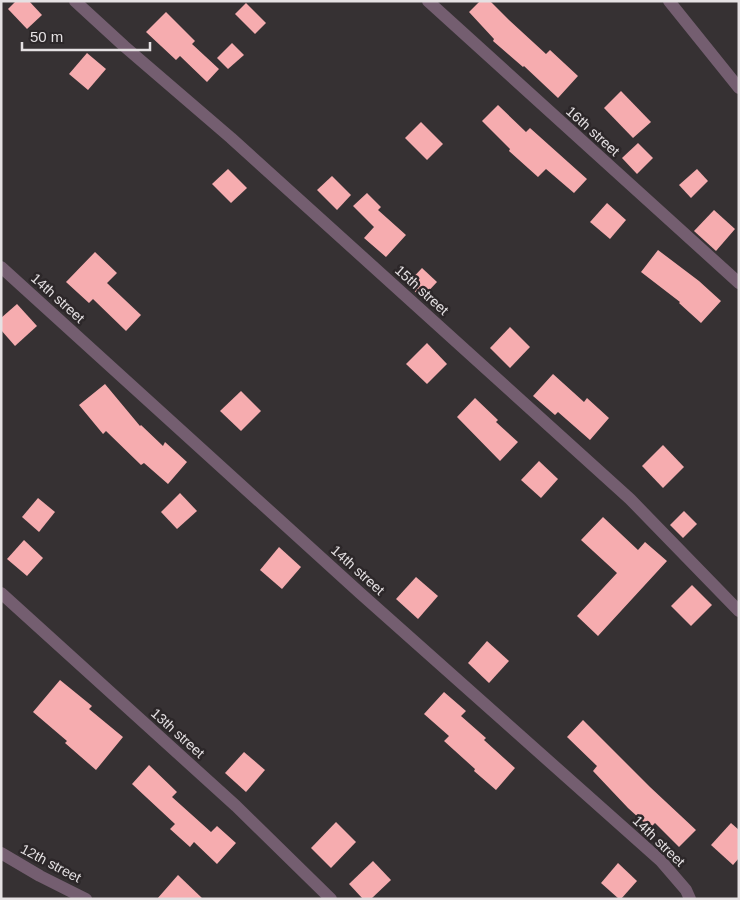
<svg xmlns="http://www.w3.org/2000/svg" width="740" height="900" font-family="Arial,sans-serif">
<rect width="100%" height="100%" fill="#363133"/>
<g fill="#f6acaf">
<polygon points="16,1 29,1 42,15 27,29 8,9"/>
<polygon points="480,1 490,1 509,20 546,54 550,50 578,76 558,98 524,66 523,67 493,41 494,39 469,12"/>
<polygon points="246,3 266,23 255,34 235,14"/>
<polygon points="166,12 195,41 192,44 219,69 207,82 180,56 176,60 146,32"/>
<polygon points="232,43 244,55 228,69 217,58"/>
<polygon points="87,53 106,69 88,90 69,74"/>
<polygon points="621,91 651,122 633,138 604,108"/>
<polygon points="498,105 526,132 530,128 587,179 574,193 546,169 538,177 509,151 510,149 482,121"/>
<polygon points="421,122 443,144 427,160 405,138"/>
<polygon points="638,143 653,158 637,174 622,158"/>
<polygon points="228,169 247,188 231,203 212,184"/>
<polygon points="697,169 708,181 691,198 679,185"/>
<polygon points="332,176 351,195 337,210 317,190"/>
<polygon points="367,193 381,207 378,210 406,235 386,257 364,238 374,227 353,206"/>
<polygon points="607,203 626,220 610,239 590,222"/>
<polygon points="714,210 735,229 716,251 694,231"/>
<polygon points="658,250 699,281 721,301 701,323 679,303 680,302 641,272"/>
<polygon points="95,252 117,273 107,283 141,315 126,331 93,299 89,303 66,282"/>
<polygon points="422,268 437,282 422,298 407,284"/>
<polygon points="17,304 37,326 15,346 1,330 1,318"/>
<polygon points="510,327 530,347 510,368 490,348"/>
<polygon points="427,343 447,364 427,384 406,364"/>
<polygon points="553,374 584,402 587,398 609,418 590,440 558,412 555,415 533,396"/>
<polygon points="105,384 140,426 141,425 163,446 165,442 187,462 168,484 144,463 141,465 106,431 103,434 79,405"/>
<polygon points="241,391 261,411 241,431 220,411"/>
<polygon points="475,398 498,420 496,422 518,442 500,461 457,417"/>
<polygon points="663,445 684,467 663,488 642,466"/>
<polygon points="539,461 558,479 541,498 521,480"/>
<polygon points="180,493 197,511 177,529 161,512"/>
<polygon points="38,498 55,512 39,532 22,517"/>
<polygon points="684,511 697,524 683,538 670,525"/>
<polygon points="603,517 638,550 645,542 667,561 598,636 577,616 617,573 581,540"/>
<polygon points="24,540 43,558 27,576 7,559"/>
<polygon points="279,547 301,567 282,589 260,570"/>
<polygon points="416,577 438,596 418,619 396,599"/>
<polygon points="692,585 712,605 691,626 671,606"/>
<polygon points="487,641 509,661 489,683 468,663"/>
<polygon points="60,680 92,706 89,709 123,737 96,770 65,743 67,741 33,712"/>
<polygon points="444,692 466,711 461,716 486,738 484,740 515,768 496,790 474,771 475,769 444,741 449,736 424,714"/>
<polygon points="583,720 650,787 696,830 679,847 655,823 650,828 628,808 593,771 597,766 567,737"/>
<polygon points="244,752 265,770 246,792 225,773"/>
<polygon points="149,765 177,792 172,797 211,832 217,826 236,843 217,864 194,842 190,847 170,829 175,824 132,784"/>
<polygon points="336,822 356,842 331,868 311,848"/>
<polygon points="731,823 739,830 739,858 733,865 711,845"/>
<polygon points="373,861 391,880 371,899 363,899 349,884"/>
<polygon points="618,863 637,881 621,899 619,899 601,883"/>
<polygon points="178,875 203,899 157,899"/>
</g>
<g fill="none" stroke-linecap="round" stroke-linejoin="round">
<g stroke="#745e70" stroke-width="12">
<polyline points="75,1 124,46 231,138 630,499 739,611"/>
<polyline points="428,1 739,283"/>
<polyline points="669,1 739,88"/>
<polyline points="1,267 360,593 661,861 686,890 690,899"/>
<polyline points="1,593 236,806 331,899"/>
<polyline points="1,853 40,876 86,899"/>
</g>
</g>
<g text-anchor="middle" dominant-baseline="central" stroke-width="5" stroke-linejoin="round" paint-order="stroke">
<g font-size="14" fill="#e5e1e3" stroke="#2c2729">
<text transform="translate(593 131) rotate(42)">16th street</text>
<text transform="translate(422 290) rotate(42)">15th street</text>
<text transform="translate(58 298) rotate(42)">14th street</text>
<text transform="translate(358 570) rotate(42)">14th street</text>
<text transform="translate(178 733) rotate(42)">13th street</text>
<text transform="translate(659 841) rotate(44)">14th street</text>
<text transform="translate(51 863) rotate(28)">12th street</text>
</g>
</g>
<rect width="740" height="900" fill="none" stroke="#e5e1e3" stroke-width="5"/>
<path d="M22 42v8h128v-8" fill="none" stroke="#e5e1e3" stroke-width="2.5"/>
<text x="30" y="42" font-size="15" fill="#e5e1e3" stroke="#2c2729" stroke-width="4" paint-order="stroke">50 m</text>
</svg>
